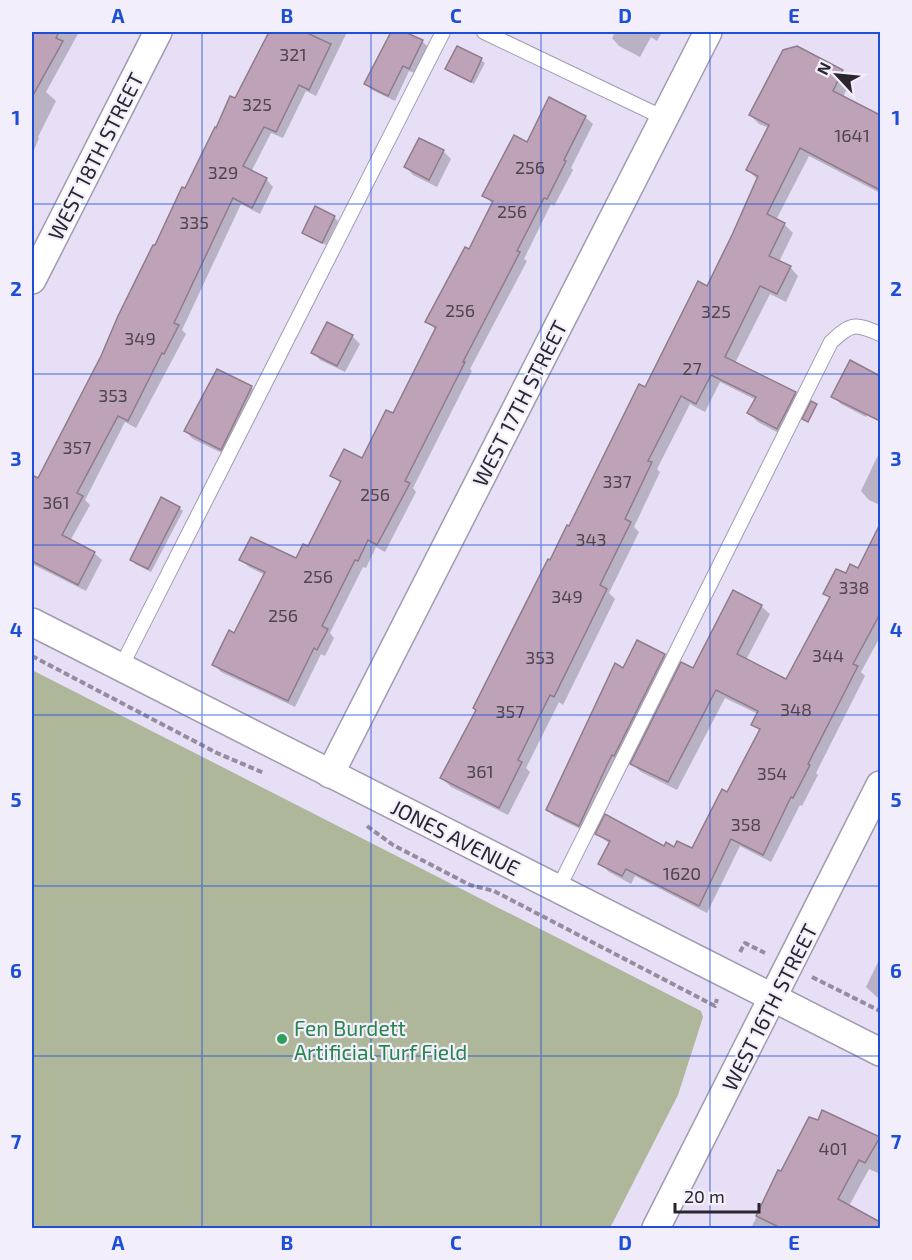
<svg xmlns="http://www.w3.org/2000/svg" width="912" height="1260" font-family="'Exo 2',sans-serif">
<rect width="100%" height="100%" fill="#e7dff6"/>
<polygon fill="#afb79b" points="32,670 701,1011 703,1017 678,1095 610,1228 32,1228"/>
<g fill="#0003">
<polygon points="32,32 79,32 46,92 56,101 38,137 39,138 32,155"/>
<polygon points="271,32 347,32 316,96 306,91 283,138 271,133 251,172 266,179 273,187 260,214 241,204 182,330 186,334 136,428 125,422 85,500 90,505 70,541 94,553 102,560 86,591 32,564 32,497 155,248 236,100"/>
<polygon points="393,32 401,32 422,41 428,47 415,73 409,71 395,101 372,90 366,84 376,67"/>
<polygon points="615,32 662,32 657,41 651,37 640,57 619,46 612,38"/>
<polygon points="481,60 485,63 474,84 447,69"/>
<polygon points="842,71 851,80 843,97 880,117 880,193 809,156 776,220 784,224 793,233 779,262 790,267 798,276 786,302 770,294 735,363 795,393 804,402 786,437 758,422 749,413 756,400 720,382 705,412 690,404 657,469 660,472 634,527 639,532 609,593 615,599 563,705 559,702 526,768 530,772 508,815 451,787 442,778 551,562 646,389 707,288 758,180 748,170 769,128 759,124 750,115"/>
<polygon points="585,117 593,124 571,168 573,170 554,206 551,204 524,259 527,261 470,369 472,371 413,488 416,492 385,552 376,547 366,568 363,567 330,633 334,638 325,656 321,654 295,707 221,672 214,664 235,635 265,575 249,567 241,560 297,560 309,548 341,484 332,475 363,460 394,415 436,330 426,321 469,251 493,204 484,196 528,144"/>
<polygon points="420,140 444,152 451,159 437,187 413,175 406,167"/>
<polygon points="334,217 338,221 326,245 303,233"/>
<polygon points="352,336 360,344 345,372 320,360 313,352"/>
<polygon points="876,375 880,380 880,389 866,417 841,404 833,396"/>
<polygon points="251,387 258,395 228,456 193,439 185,431"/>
<polygon points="880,451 880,505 869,500 861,491"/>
<polygon points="179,508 183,511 151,572 135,564 132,560"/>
<polygon points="880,527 880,637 861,672 865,676 816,773 818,775 802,806 800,805 771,862 740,846 707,913 635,876 631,884 609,872 600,863 610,844 597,834 664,848 693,850 728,794 761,732 753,724 758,714 725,698 677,790 641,772 632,764 694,670 761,606 770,614 746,660 786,681 831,599 825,593 846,575 858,570"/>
<polygon points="664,655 671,662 586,832 554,816 547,810 624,670"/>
<polygon points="880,958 880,1000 866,987"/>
<polygon points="879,1138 880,1140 880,1174 869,1169 849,1206 879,1221 880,1217 880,1228 751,1228 779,1172 782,1173"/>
</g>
<g fill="#bea2b7" stroke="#8f7c8a" stroke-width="1.5">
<polygon points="32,32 59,32 56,38 63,41 32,97"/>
<polygon points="269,32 305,32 331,44 309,90 299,85 276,132 264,127 243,166 267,178 252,208 233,198 174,323 179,325 164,354 162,353 128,421 118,416 77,493 83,496 62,535 95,552 78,585 32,561 32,475 38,478 101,356 118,316 153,245 155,245 182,187 185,188 215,127 216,128 230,96 235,98"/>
<polygon points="391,32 405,32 423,40 409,69 403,66 388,96 364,84"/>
<polygon points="457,46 482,58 471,82 445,69"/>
<polygon points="797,46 843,70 833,91 880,115 880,190 800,148 767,214 785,223 769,256 791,266 777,294 760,286 725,357 796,392 777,429 747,413 756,397 711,375 696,404 681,396 648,461 652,462 625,519 631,522 600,585 607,589 554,697 550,695 518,760 522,762 499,808 440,778 476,710 473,708 548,559 550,560 567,525 569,526 639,384 645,387 698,281 707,286 732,235 758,176 746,170 769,125 749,115 783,50"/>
<polygon points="549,97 586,116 564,160 566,161 547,199 544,198 517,251 520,252 463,362 465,362 405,481 410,483 377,545 368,540 358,561 355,560 322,626 328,629 317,650 314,648 288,701 212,665 229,630 234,633 265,572 239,560 251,537 296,558 303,544 308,546 341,481 330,476 344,449 362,458 386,410 393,413 436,327 425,322 465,247 469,249 493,201 482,196 514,135 527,142"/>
<polygon points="419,138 444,150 429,180 404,167"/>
<polygon points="315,206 335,216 322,243 302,233"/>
<polygon points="327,322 353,335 337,366 311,353"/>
<polygon points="850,360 880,376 880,421 831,397"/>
<polygon points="217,369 252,386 221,450 184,431"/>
<polygon points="811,401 817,404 808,422 802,419"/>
<polygon points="161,497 180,507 148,569 130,560"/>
<polygon points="880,524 880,614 853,664 858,666 808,764 810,765 793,798 791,797 763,855 731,839 699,906 626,869 622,876 598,864 610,841 595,834 605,814 664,846 666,842 674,847 677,841 692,848 722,789 727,792 760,729 751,725 758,711 716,690 668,782 630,764 681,662 693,668 733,590 762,605 737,654 786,679 830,597 823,594 836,569 846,573 850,564 858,568"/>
<polygon points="637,640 665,654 614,756 612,755 607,765 579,826 546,810 615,663 623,668"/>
<polygon points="822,1110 880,1137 865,1163 859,1160 838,1199 880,1222 880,1228 781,1228 756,1216 778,1170 781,1171 809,1117 818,1120"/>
</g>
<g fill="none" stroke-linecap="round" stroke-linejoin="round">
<defs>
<g id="lane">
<polyline points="484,32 664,118"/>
<polyline points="121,667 443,32"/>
<path d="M 558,889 L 831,342 C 851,323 855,323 880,334"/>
</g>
<g id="street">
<polyline points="32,280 158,32"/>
<polyline points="32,622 880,1052"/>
<polyline points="330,774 708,32"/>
<polyline points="656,1228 880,785"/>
</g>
</defs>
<use href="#lane" stroke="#a29bb0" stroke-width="16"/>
<use href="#street" stroke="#a29bb0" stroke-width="30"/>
<g stroke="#938d9e" stroke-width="4" stroke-dasharray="6 3" stroke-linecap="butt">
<polyline points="32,656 217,753 264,773"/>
<polyline points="367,826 393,845 470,885 494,891 715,1006 717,999"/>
<polyline points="740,952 745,943 765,953"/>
<polyline points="812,977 880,1011"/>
</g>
<use href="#lane" stroke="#fff" stroke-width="14"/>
<use href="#street" stroke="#fff" stroke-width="27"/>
</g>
<path fill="none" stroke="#1d4ed8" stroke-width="1.5" stroke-opacity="0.55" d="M 202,32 L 202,1228M 371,32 L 371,1228M 541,32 L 541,1228M 710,32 L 710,1228M 32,204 L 880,204M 32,374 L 880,374M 32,545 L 880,545M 32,715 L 880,715M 32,886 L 880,886M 32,1056 L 880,1056"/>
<circle fill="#2e9e5b" stroke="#f2eefc" stroke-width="2" cx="282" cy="1039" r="6"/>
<g text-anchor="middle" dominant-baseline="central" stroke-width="4.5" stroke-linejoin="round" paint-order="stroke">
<g font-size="18" fill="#4e4550">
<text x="293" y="54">321</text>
<text x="257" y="104">325</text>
<text x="852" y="135">1641</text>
<text x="530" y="167">256</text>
<text x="223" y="172">329</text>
<text x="512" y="211">256</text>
<text x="194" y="222">335</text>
<text x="460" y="310">256</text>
<text x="716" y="311">325</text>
<text x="140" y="338">349</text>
<text x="692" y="368">27</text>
<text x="113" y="395">353</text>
<text x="77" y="447">357</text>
<text x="617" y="481">337</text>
<text x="375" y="494">256</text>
<text x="56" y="502">361</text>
<text x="591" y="539">343</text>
<text x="318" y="576">256</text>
<text x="854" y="587">338</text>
<text x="567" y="596">349</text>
<text x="283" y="615">256</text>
<text x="828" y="655">344</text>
<text x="540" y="657">353</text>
<text x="796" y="709">348</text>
<text x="510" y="711">357</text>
<text x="480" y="771">361</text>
<text x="772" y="773">354</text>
<text x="746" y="824">358</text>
<text x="682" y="873">1620</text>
<text x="833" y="1148">401</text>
</g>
<g font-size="21" fill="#29262e" stroke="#f2eefc">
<text transform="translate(95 156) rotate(-63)">WEST 18TH STREET</text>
<text transform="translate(519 403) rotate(-63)">WEST 17TH STREET</text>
<text transform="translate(456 837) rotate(27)">JONES AVENUE</text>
<text transform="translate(769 1007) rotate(-63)">WEST 16TH STREET</text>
</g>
<g font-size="21" fill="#27864d" stroke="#f2eefc" text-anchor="start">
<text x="294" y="1027">Fen Burdett<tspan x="294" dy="24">Artificial Turf Field</tspan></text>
</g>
</g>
<rect width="912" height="1260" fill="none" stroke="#f2eefc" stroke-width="66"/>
<g transform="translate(837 75) rotate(296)" stroke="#f2eefc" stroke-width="4.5" paint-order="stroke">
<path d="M0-4.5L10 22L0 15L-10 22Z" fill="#29262e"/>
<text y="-9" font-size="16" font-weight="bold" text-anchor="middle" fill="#29262e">N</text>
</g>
<path d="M675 1203v9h84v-9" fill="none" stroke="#29262e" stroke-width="3"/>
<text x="684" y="1203" font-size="18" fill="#29262e" stroke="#f2eefc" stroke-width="4.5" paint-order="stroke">20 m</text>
<rect x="33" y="33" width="846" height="1194" fill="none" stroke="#1d4ed8" stroke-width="2"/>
<g font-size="20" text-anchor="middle" font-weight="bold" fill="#1d4ed8">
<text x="118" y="23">A</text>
<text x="287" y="23">B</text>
<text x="456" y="23">C</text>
<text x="625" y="23">D</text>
<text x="794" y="23">E</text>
<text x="16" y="125">1</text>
<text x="896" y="125">1</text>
<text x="16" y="296">2</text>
<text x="896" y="296">2</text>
<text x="16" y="466">3</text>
<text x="896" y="466">3</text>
<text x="16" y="637">4</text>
<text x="896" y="637">4</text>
<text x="16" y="807">5</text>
<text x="896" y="807">5</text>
<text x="16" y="978">6</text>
<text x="896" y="978">6</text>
<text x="16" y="1149">7</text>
<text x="896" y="1149">7</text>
<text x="118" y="1250">A</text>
<text x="287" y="1250">B</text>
<text x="456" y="1250">C</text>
<text x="625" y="1250">D</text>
<text x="794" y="1250">E</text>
</g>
</svg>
